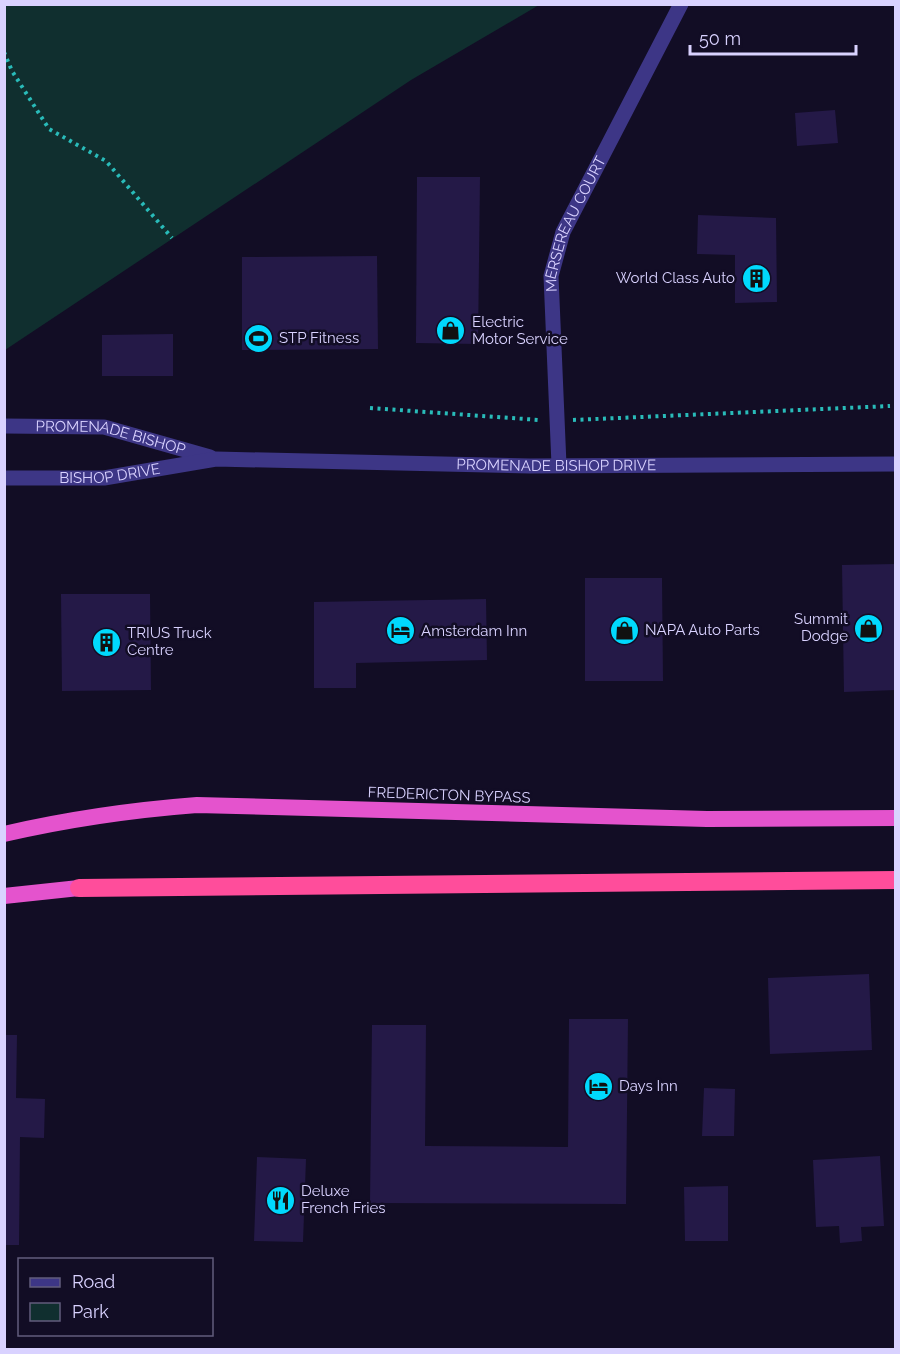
<svg xmlns="http://www.w3.org/2000/svg" width="900" height="1354" font-family="Raleway,sans-serif">
<rect width="100%" height="100%" fill="#120d25"/>
<polygon fill="#102f2f" points="5,4 539,4 539,5 411,80 5,350"/>
<g fill="#241947">
<polygon points="835,110 838,143 797,146 795,113"/>
<polygon points="417,177 480,177 478,344 416,343"/>
<polygon points="698,215 776,218 777,302 735,303 735,255 697,254"/>
<polygon points="377,256 378,349 242,350 242,257"/>
<polygon points="173,334 173,376 102,376 102,335"/>
<polygon points="896,564 896,690 844,692 842,565"/>
<polygon points="585,578 662,578 663,681 585,681"/>
<polygon points="61,594 150,594 151,690 62,691"/>
<polygon points="486,599 487,660 356,663 356,688 314,688 314,602"/>
<polygon points="869,974 872,1050 770,1054 768,978"/>
<polygon points="569,1019 628,1019 626,1204 370,1203 372,1025 426,1025 425,1146 568,1147"/>
<polygon points="4,1035 17,1035 16,1098 45,1099 44,1138 20,1137 19,1245 4,1245"/>
<polygon points="704,1088 735,1089 734,1136 702,1136"/>
<polygon points="880,1156 884,1226 861,1227 862,1241 840,1243 839,1226 816,1227 813,1160"/>
<polygon points="257,1157 306,1159 303,1242 254,1241"/>
<polygon points="728,1186 728,1241 685,1241 684,1187"/>
</g>
<g fill="none" stroke-linecap="round" stroke-linejoin="round">
<g stroke="#29bbb9" stroke-width="4" stroke-dasharray="3 4.5" stroke-linecap="butt">
<polyline points="4,52 12,71 49,129 106,161 172,238"/>
<polyline points="370,408 539,420"/>
<polyline points="573,420 890,406"/>
</g>
<path stroke="#3d3686" stroke-width="15" id="s1" d="M 559,465 L 551,276 L 563,232 L 681,4"/>
<g stroke="#3d3686" stroke-width="15">
<path id="s2" d="M 4,426 L 104,427 L 210,457"/>
<path id="s3" d="M 4,478 L 104,478 L 216,459 L 530,466 L 896,464"/>
</g>
<g stroke="#e453cd" stroke-width="16">
<path d="M 4,834 C 69,819 132,810 197,805 L 707,819 L 896,818"/>
<polyline points="4,896 79,888"/>
</g>
<polyline stroke="#ff4d9b" stroke-width="18" points="79,888 896,880"/>
</g>
<defs>
<symbol id="building-disc" viewBox="-11 -11 22 22"><circle r="9.5" fill="#00d9fd" stroke="#120d25"/><path d="M-4-6H4V6H1V3H-1V6H-4ZM-2.5-4.3h1.7v1.8h-1.7ZM.8-4.3h1.7v1.8H.8ZM-2.5-1h1.7V.8h-1.7ZM.8-1h1.7V.8H.8Z" fill="#111"/></symbol>
<symbol id="shop-disc" viewBox="-11 -11 22 22"><circle r="9.5" fill="#00d9fd" stroke="#120d25"/><path d="M-5-2.5h2.3a2.7 3.5 0 0 1 5.4 0H5L5.5 6h-11ZM-1.5-2.5h3a1.5 2.3 0 0 0-3 0Z" fill="#111"/></symbol>
<symbol id="stadium-disc" viewBox="-11 -11 22 22"><circle r="9.5" fill="#00d9fd" stroke="#120d25"/><path d="M0-5a6.5 5 0 1 0 0 10a6.5 5 0 1 0 0-10ZM-3.5-1.8h7v3.6h-7Z" fill="#111"/></symbol>
<symbol id="hotel-disc" viewBox="-11 -11 22 22"><circle r="9.5" fill="#00d9fd" stroke="#120d25"/><path d="M-6-4.5h1.5V1H6V5H4.5V3h-9V5H-6ZM-4 0a1.8 1.8 0 1 1 3.6 0ZM.5 0V-2.5h3Q6-2.5 6 0Z" fill="#111"/></symbol>
<symbol id="restaurant-disc" viewBox="-11 -11 22 22"><circle r="9.5" fill="#00d9fd" stroke="#120d25"/><path d="M-5-6h1v4h1v-4h1v4h1v-4h1v5L-1.5 .5V6h-2V.5L-5-1ZM5-6V6H3V1.5H1.5Q1.5-4 5-6Z" fill="#111"/></symbol>
</defs>
<g fill-rule="evenodd">
<use href="#building-disc" x="740" y="262" width="33" height="33"/>
<use href="#shop-disc" x="434" y="314" width="33" height="33"/>
<use href="#stadium-disc" x="242" y="322" width="33" height="33"/>
<use href="#shop-disc" x="852" y="612" width="33" height="33"/>
<use href="#shop-disc" x="608" y="614" width="33" height="33"/>
<use href="#hotel-disc" x="384" y="614" width="33" height="33"/>
<use href="#building-disc" x="90" y="626" width="33" height="33"/>
<use href="#hotel-disc" x="582" y="1070" width="33" height="33"/>
<use href="#restaurant-disc" x="264" y="1184" width="33" height="33"/>
</g>
<g text-anchor="middle" dominant-baseline="central" stroke-width="5" stroke-linejoin="round" paint-order="stroke">
<g font-size="15" fill="#d9d2ff" stroke="#120d25">
<text stroke="none"><textPath href="#s1" startOffset="246">MERSEREAU COURT</textPath></text>
<text stroke="none"><textPath href="#s2" startOffset="108">PROMENADE BISHOP</textPath></text>
<text stroke="none"><textPath href="#s3" startOffset="554">PROMENADE BISHOP DRIVE</textPath></text>
<text stroke="none"><textPath href="#s3" startOffset="106">BISHOP DRIVE</textPath></text>
<text transform="translate(449 795) rotate(2)">FREDERICTON BYPASS</text>
</g>
<g font-size="15" fill="#d9d2ff" stroke="#120d25" text-anchor="start">
<text x="735" y="278" text-anchor="end">World Class Auto</text>
<text x="472" y="322">Electric<tspan x="472" dy="17">Motor Service</tspan></text>
<text x="279" y="338">STP Fitness</text>
<text x="848" y="619" text-anchor="end">Summit<tspan x="848" dy="17">Dodge</tspan></text>
<text x="645" y="630">NAPA Auto Parts</text>
<text x="421" y="631">Amsterdam Inn</text>
<text x="127" y="633">TRIUS Truck<tspan x="127" dy="17">Centre</tspan></text>
<text x="619" y="1086">Days Inn</text>
<text x="301" y="1191">Deluxe<tspan x="301" dy="17">French Fries</tspan></text>
</g>
</g>
<rect width="900" height="1354" fill="none" stroke="#d9d2ff" stroke-width="12"/>
<rect x="18" y="1258" width="195" height="78" fill="#120d25" stroke="#625c7c" stroke-width="1.5"/>
<rect x="30" y="1278" width="30" height="9" fill="#3d3686" stroke="#625c7c" stroke-width="1.5"/>
<text x="72" y="1288" font-size="18" fill="#d9d2ff">Road</text>
<rect x="30" y="1303" width="30" height="18" fill="#102f2f" stroke="#625c7c" stroke-width="1.5"/>
<text x="72" y="1318" font-size="18" fill="#d9d2ff">Park</text>
<path d="M690 45v9h166v-9" fill="none" stroke="#d9d2ff" stroke-width="3"/>
<text x="699" y="45" font-size="18" fill="#d9d2ff" stroke="#120d25" stroke-width="4.5" paint-order="stroke">50 m</text>
</svg>
